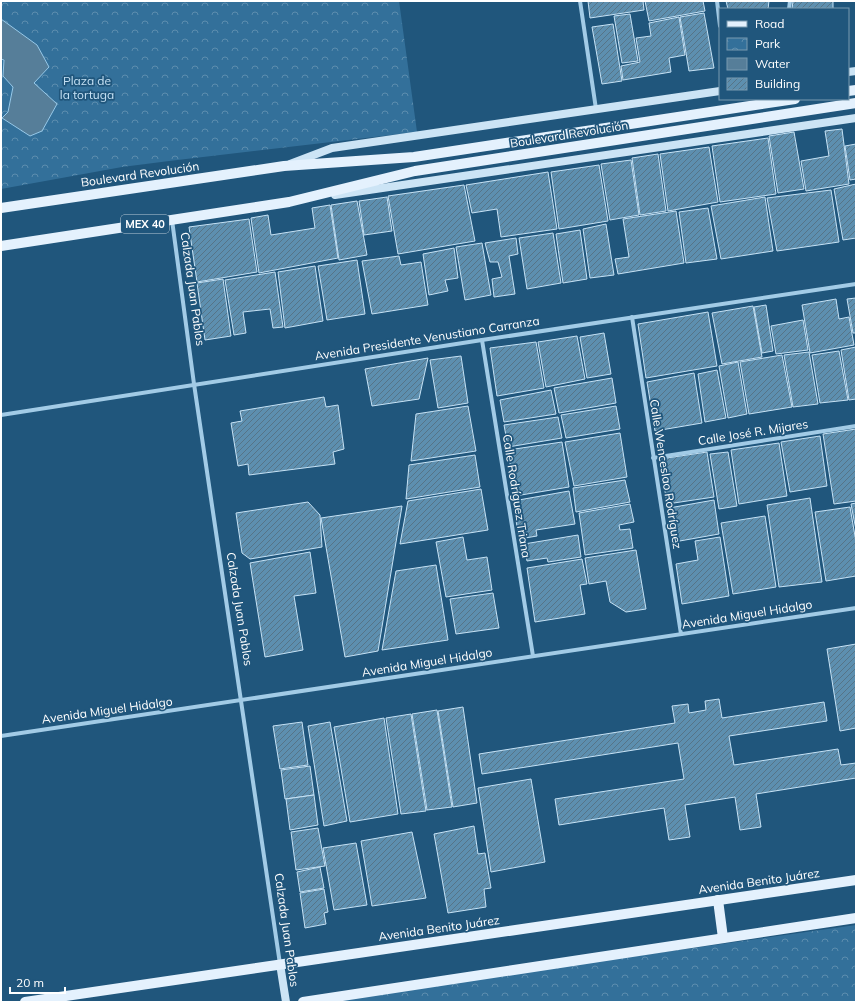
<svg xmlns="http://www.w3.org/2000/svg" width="857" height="1003" font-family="Mulish,sans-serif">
<defs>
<pattern id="park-crowns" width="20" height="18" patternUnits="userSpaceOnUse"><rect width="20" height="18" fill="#33709a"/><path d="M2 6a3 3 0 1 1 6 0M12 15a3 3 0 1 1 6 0" fill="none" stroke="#5c8dae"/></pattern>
<pattern id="building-hatch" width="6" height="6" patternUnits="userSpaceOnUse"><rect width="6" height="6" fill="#5d8faf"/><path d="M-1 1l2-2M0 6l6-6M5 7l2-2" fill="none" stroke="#567487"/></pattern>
</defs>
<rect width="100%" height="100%" fill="#20567c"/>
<g fill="url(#park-crowns)">
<polygon points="1,1 399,1 417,132 169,161 122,167 1,189"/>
<polygon points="856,925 856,1002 324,1002 323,1000"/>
</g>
<polygon fill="#567e99" stroke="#96c8e8" points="1,19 37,45 49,67 34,83 57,104 42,131 30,136 2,118 8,112 13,87 3,76 4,60 1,59"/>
<g fill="url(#building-hatch)" stroke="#c6e2f5">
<polygon points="588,1 643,1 644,10 590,18"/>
<polygon points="645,1 703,1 705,11 649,21"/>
<polygon points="726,1 769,1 768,9 728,9"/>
<polygon points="793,1 833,1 833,9 792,9"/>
<polygon points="704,13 714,68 689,71 680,17"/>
<polygon points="630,14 638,61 622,63 614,16"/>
<polygon points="679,17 685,55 669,58 671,72 623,80 621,66 640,62 636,38 651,36 649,23"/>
<polygon points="613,24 622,81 602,84 592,27"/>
<polygon points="842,129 849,184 806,191 801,161 829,156 825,131"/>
<polygon points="794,132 804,189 778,193 769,136"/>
<polygon points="768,138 776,194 720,202 712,146"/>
<polygon points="856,144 856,179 850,180 845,146"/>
<polygon points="709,147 718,202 668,211 660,154"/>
<polygon points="658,154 666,211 640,215 632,158"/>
<polygon points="631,160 639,215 610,220 601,164"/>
<polygon points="599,165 608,221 559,229 551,172"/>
<polygon points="548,172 557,229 501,237 497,209 472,213 466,185"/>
<polygon points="856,184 856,238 843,240 834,189"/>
<polygon points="464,185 475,241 398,254 388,196"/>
<polygon points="831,190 839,242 777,251 767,198"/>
<polygon points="387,197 392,231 364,235 359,201"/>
<polygon points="765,197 773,251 721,259 711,206"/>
<polygon points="357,201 367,255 339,260 331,205"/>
<polygon points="330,205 338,258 259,273 251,218 268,215 271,235 315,228 312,208"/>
<polygon points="708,208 717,259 686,263 679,212"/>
<polygon points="676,211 684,263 618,274 615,259 629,257 623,219"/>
<polygon points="249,219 257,272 197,282 189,227"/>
<polygon points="606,224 614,275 590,278 583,229"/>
<polygon points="580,230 587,279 563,283 556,234"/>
<polygon points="553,233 561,283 527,289 519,238"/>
<polygon points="516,238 518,254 509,256 515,294 494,297 492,279 502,277 498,262 490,262 485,243"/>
<polygon points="482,243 491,295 465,300 456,247"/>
<polygon points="454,248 458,278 445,280 448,291 429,295 423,254"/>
<polygon points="399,256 401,265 421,262 428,305 372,314 362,261"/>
<polygon points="357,260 365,314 327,320 318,266"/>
<polygon points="315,266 323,321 285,328 278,272"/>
<polygon points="275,272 283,327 273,328 270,309 243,312 246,333 234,335 225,280"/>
<polygon points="223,279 231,336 205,340 197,283"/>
<polygon points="856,298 856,333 853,333 847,299"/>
<polygon points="836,299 839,319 849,317 854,345 810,353 802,305"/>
<polygon points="766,305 773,351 762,353 754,307"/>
<polygon points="753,306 762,357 722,364 712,313"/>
<polygon points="708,312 717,366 646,378 638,324"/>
<polygon points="803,320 808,350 776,354 771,326"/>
<polygon points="604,333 611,374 587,378 580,337"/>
<polygon points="577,336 585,379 546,387 538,342"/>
<polygon points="536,342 544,388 497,396 490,348"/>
<polygon points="856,347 856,399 849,400 841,350"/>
<polygon points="839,351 848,400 820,403 812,355"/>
<polygon points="809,352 818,404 793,407 784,355"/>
<polygon points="782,355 792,407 749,414 740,362"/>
<polygon points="461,356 468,403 438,408 430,360"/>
<polygon points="428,358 419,399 372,406 365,369"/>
<polygon points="738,362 747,414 728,418 719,366"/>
<polygon points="717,370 726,418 705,422 698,374"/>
<polygon points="694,373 702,423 655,431 647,382"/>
<polygon points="612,378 616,403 559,413 554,388"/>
<polygon points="551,390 556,414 504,422 500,400"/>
<polygon points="324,397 326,407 338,405 344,449 333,452 335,464 249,475 248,464 238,466 231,423 242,421 240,411"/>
<polygon points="468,406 476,451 411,461 416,414"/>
<polygon points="616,406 620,429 566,438 561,415"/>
<polygon points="558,417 562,438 508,447 504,425"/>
<polygon points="856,429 856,501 834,504 823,434"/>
<polygon points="620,433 627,477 574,486 565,442"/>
<polygon points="820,436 827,486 790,492 781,442"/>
<polygon points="562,442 569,487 515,496 508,450"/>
<polygon points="779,443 787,496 739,504 731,450"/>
<polygon points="707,452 714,497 667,504 660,459"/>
<polygon points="728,452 737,506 719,509 710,454"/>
<polygon points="475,455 480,487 406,499 409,465"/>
<polygon points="625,480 630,502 576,512 573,488"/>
<polygon points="481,489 488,530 400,544 408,501"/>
<polygon points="569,491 575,524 536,530 537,536 519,539 513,501"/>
<polygon points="810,498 822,582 779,587 767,505"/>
<polygon points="714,500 719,534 674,542 669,508"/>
<polygon points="308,502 320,515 322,547 250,559 242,553 236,513"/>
<polygon points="856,503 856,530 851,504"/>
<polygon points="630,504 634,522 619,525 620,530 630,529 633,548 585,555 579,513"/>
<polygon points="402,506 378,651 345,657 321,518"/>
<polygon points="850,507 856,542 856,576 826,581 815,512"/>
<polygon points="765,516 776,587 733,594 721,523"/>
<polygon points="578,535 581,557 548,562 547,558 527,561 524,544"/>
<polygon points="463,537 467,560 487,557 492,590 446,597 436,542"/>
<polygon points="720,537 729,596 682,604 676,564 698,560 695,541"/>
<polygon points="636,550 646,609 626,612 610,602 606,581 589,584 585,558"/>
<polygon points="310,552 316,593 294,596 303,650 265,657 250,563"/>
<polygon points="582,559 587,584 580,585 585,614 535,622 527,568"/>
<polygon points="436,565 448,640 382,650 396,571"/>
<polygon points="493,593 499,628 456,634 450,599"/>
<polygon points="856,644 856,728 840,731 827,649"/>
<polygon points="719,699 722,718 824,702 827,721 729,736 734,765 838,749 841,765 856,763 856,778 756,794 761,827 740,830 735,797 685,805 690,837 669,840 664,808 559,825 555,799 684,779 678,743 482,774 479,754 675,723 672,706 688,704 689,713 706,710 705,701"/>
<polygon points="463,707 477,803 453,807 438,711"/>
<polygon points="437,710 452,807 427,810 412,714"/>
<polygon points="411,714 426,811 401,814 386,718"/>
<polygon points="384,718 398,814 350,822 334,727"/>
<polygon points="302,722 308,765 280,769 273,726"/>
<polygon points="330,722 347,821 324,826 308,726"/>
<polygon points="310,766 314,795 285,799 281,770"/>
<polygon points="531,779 545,862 491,872 478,788"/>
<polygon points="314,795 318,825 290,830 286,799"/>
<polygon points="474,826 478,854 485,853 491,888 484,889 486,907 448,913 434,834"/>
<polygon points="318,828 325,866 296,870 291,832"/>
<polygon points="412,832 426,898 372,906 361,841"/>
<polygon points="356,843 367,905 334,910 323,848"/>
<polygon points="320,867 324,888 300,892 297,872"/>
<polygon points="324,889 328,912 324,913 326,924 305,928 300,893"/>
</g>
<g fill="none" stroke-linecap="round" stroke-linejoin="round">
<g stroke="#a2cbe6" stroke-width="4">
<polyline points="580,1 596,109"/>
<polyline points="717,1 720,26"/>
<polyline points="789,9 790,1"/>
<polyline points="172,220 194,384 280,964"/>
<polyline points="632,317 681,634"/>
<polyline points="482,340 533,656"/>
<polyline points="1,415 482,340 856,284"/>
<polyline points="653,458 856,426"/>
<polyline points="1,736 856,608"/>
</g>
<g stroke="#cce4f5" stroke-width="8">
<polyline points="848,72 856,71"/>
<polyline points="290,164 332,148 720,91"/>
<polyline points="335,195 856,118"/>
<polyline points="280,964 286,1002"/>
</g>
<g stroke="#e4f1fd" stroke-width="10">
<polyline points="848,91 856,90"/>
<polyline points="1,208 284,166 414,157 795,99"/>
<polyline points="1,246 289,202 415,171 856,103"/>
<polyline points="718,900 723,938"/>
<polyline points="25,1002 856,880"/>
<polyline points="303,1002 856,918"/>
</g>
</g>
<g text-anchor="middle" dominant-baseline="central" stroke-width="3.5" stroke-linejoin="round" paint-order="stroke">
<rect fill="#20567c" stroke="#bcccd8" stroke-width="1" x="121" y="215" width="48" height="18" rx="3"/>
<g font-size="11" font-weight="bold" fill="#fff">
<text x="145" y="224">MEX 40</text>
</g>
<g font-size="12" fill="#c6e2f5" stroke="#20567c">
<text x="87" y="80">Plaza de<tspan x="87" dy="14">la tortuga</tspan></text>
</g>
<g font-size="12" fill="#fff" stroke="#20567c">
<text transform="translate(569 134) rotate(-9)">Boulevard Revolución</text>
<text transform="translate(140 174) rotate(-8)">Boulevard Revolución</text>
<text transform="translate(193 289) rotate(82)">Calzada Juan Pablos</text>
<text transform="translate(427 338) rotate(-9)">Avenida Presidente Venustiano Carranza</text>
<text transform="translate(753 432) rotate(-9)">Calle José R. Mijares</text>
<text transform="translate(666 474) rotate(81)">Calle Wenceslao Rodríguez</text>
<text transform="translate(517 496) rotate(81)">Calle Rodríguez Triana</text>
<text transform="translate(240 609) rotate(81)">Calzada Juan Pablos</text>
<text transform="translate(747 614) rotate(-9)">Avenida Miguel Hidalgo</text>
<text transform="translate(427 662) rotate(-9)">Avenida Miguel Hidalgo</text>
<text transform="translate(107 710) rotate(-8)">Avenida Miguel Hidalgo</text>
<text transform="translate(759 881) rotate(-8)">Avenida Benito Juárez</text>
<text transform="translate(439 928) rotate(-8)">Avenida Benito Juárez</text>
<text transform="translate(287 930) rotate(82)">Calzada Juan Pablos</text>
</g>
</g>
<rect width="857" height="1003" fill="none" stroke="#ffffff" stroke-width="4"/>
<rect x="719" y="8" width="130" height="92" fill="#20567c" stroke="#799ab0"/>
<rect x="727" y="21" width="20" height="6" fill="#e4f1fd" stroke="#799ab0"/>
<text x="755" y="28" font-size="12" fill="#ffffff">Road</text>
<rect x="727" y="38" width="20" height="12" fill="url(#park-crowns)" stroke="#799ab0"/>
<text x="755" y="48" font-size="12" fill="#ffffff">Park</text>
<rect x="727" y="58" width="20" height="12" fill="#567e99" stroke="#799ab0"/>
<text x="755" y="68" font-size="12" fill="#ffffff">Water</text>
<rect x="727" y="78" width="20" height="12" fill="url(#building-hatch)" stroke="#799ab0"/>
<text x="755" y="88" font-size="12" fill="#ffffff">Building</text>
<path d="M10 987v6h55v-6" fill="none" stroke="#ffffff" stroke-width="2"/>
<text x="16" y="987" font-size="12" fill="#ffffff" stroke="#20567c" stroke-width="3" paint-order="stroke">20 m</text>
</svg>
